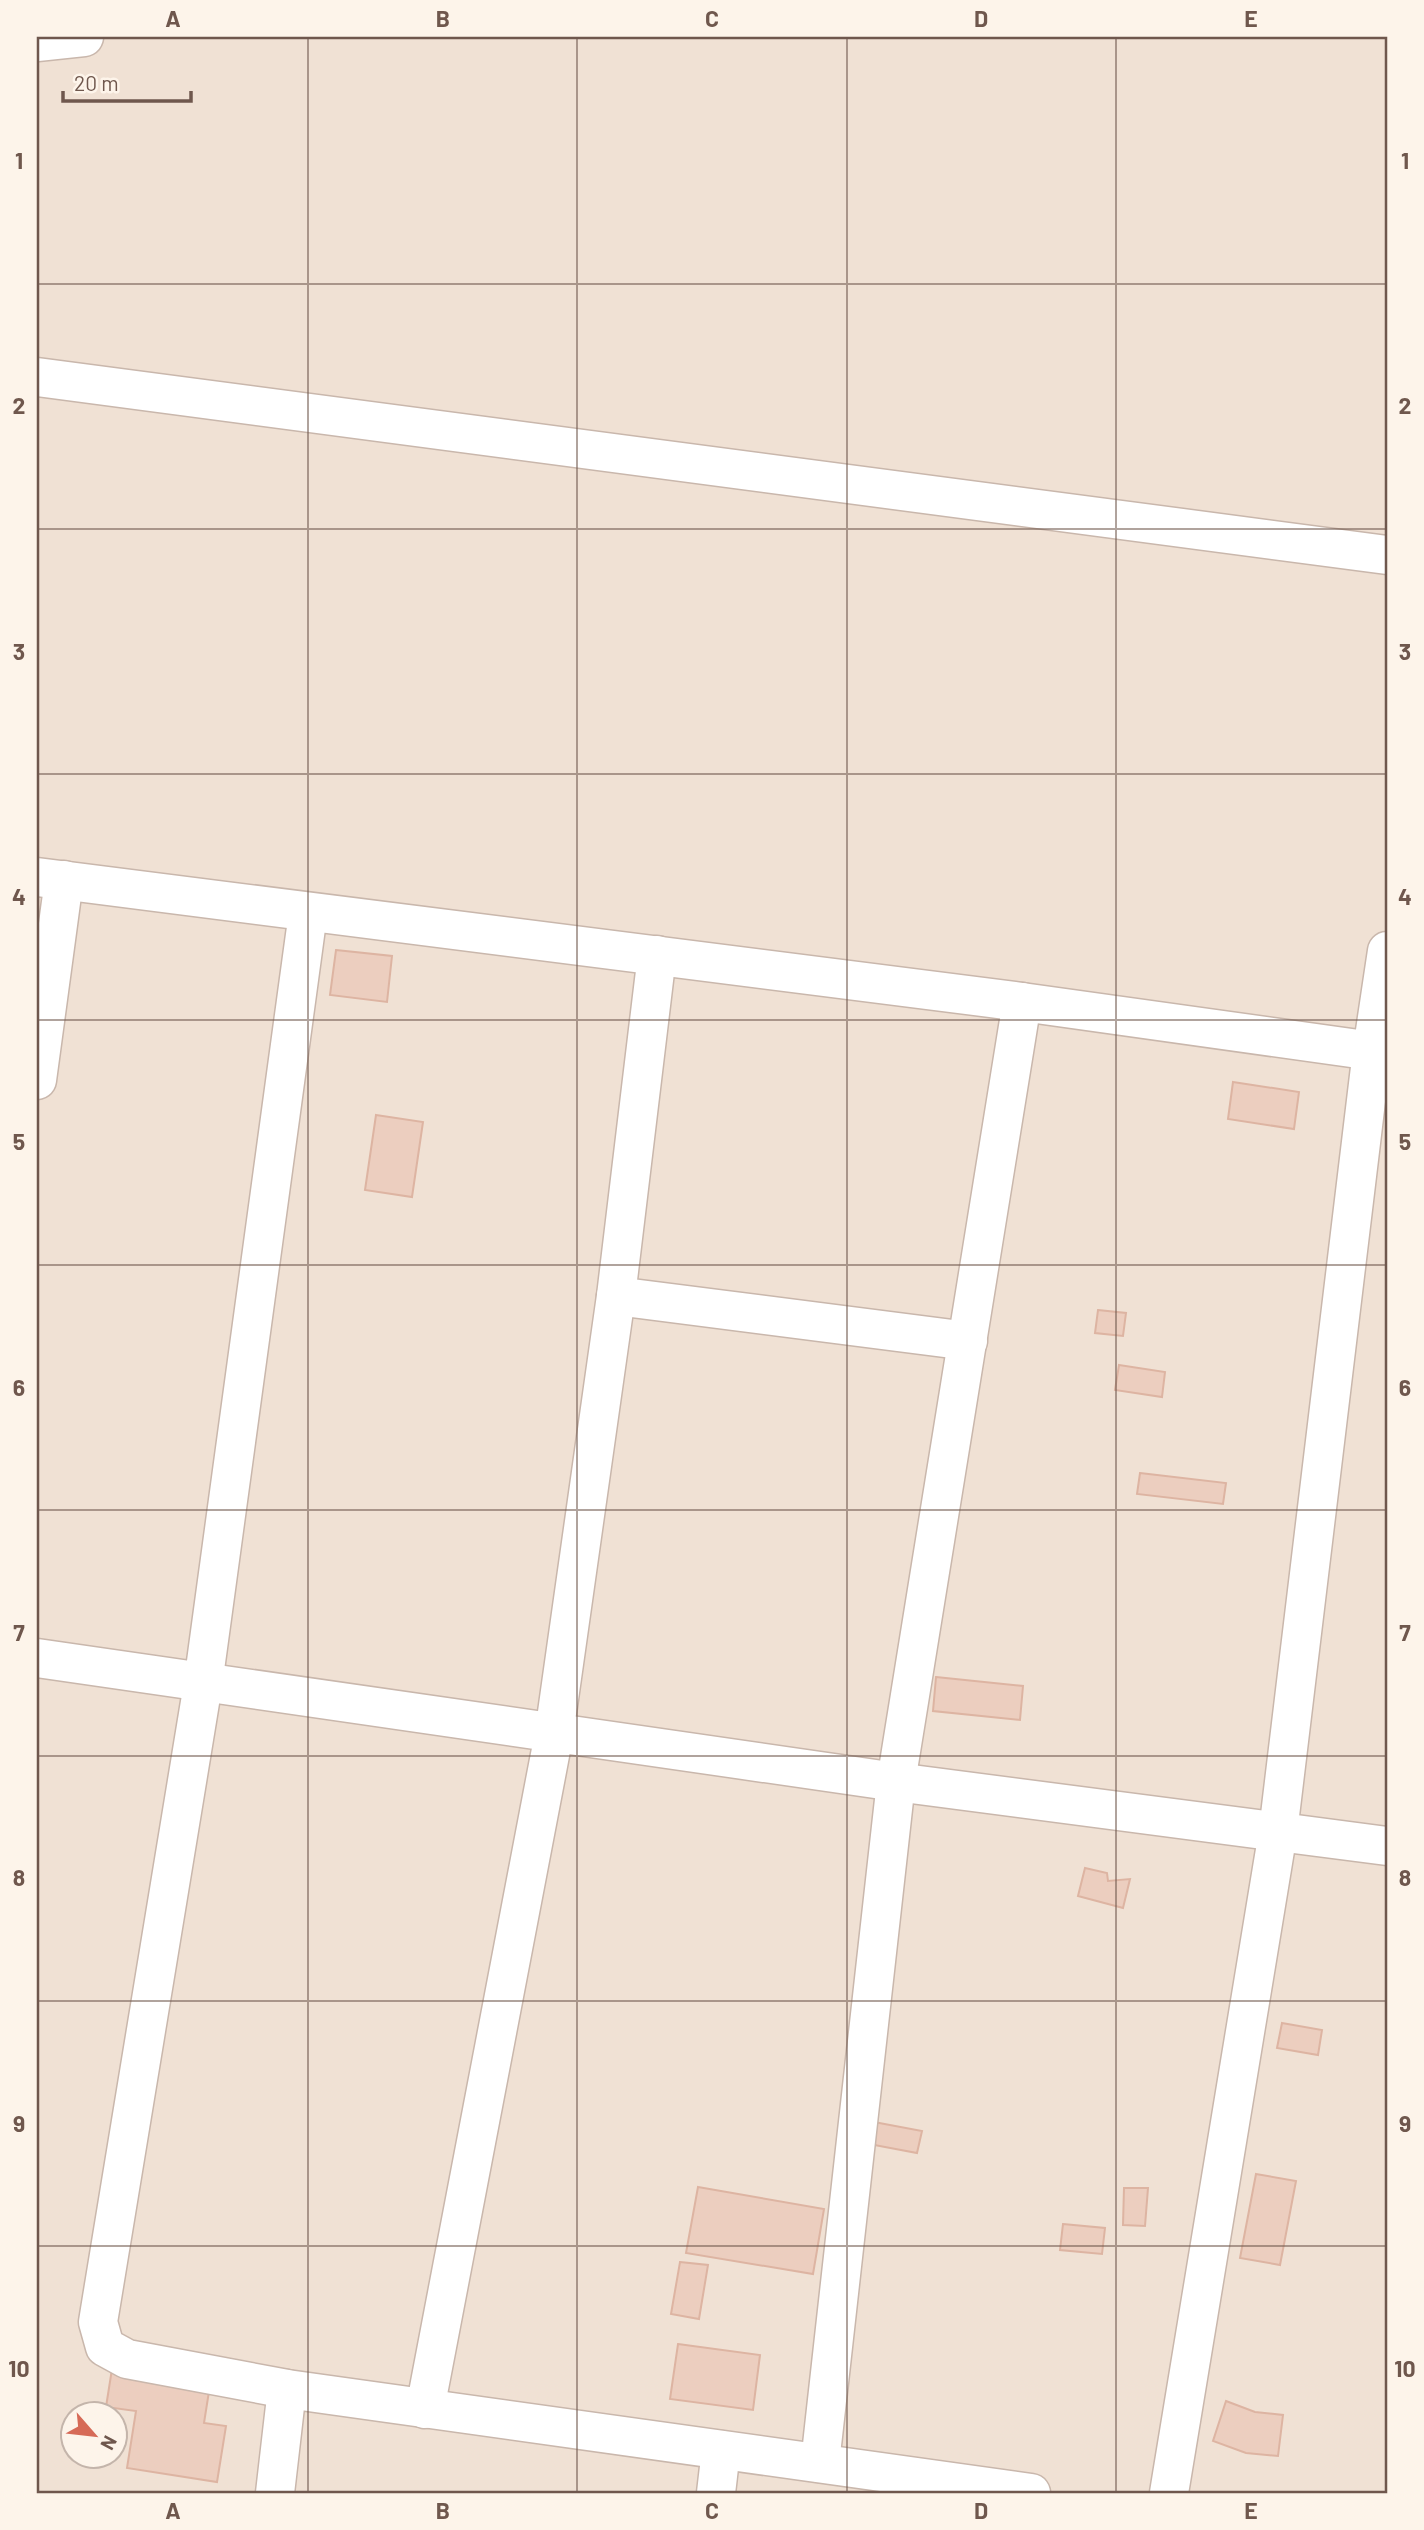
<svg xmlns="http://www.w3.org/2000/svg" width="1424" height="2530" font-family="Barlow,sans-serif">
<rect width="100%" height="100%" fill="#f9f0e5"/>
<path fill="#f0e1d4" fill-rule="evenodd" d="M 37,37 L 1387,37 L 1387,2493 L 37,2493 ZM 74,2414 L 116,2414 L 116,2456 L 74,2456 Z"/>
<g fill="#eccebf" stroke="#ddb4a2" stroke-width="2">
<polygon points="336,950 392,956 387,1002 330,995"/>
<polygon points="1233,1082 1299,1092 1294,1129 1228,1119"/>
<polygon points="376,1115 423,1122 412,1197 365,1190"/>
<polygon points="1098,1310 1126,1313 1123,1336 1095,1333"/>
<polygon points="1119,1365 1165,1372 1162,1397 1115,1390"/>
<polygon points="1140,1473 1226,1483 1223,1504 1137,1494"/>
<polygon points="936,1677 1023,1686 1020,1720 933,1711"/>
<polygon points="1085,1868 1107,1873 1108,1881 1130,1879 1123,1908 1078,1896"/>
<polygon points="1282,2023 1322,2030 1318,2055 1277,2048"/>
<polygon points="874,2122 922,2131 917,2153 869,2144"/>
<polygon points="1256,2174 1296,2181 1280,2265 1240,2258"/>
<polygon points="698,2187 824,2209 813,2274 686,2253"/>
<polygon points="1124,2188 1148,2188 1145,2226 1123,2225"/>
<polygon points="1063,2224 1105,2228 1102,2254 1060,2250"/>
<polygon points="680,2262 708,2265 699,2319 671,2314"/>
<polygon points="678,2344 760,2355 753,2410 670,2399"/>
<polygon points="112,2369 210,2385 204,2423 226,2426 217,2482 127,2468 136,2411 106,2407"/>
<polygon points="1226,2401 1255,2412 1283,2415 1278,2456 1246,2453 1213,2441"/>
</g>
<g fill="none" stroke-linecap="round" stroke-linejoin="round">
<defs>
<g id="street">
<polyline points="37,42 84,37"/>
<polyline points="37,377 1387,555"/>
<polyline points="37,877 1022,1002 1387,1053"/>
<polyline points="308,913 203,1684 98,2322 105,2347 127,2359 287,2389 1031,2493"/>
<polyline points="37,1080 64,880"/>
<polyline points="616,1296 968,1341"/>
<polyline points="37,1658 896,1782 1387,1846"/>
<polyline points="425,2409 554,1734 616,1296 657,955"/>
<polyline points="820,2463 896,1782 1022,1002"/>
<polyline points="275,2493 287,2389"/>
<polyline points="716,2493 721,2450"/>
<polyline points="1169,2493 1278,1832 1372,1051 1387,951"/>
</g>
</defs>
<use href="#street" stroke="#c9b7ac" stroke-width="41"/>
<use href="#street" stroke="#fff" stroke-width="38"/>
</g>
<path fill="none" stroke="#6f574d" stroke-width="2" stroke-opacity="0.55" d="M 308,37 L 308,2493M 577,37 L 577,2493M 847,37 L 847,2493M 1116,37 L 1116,2493M 37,284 L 1387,284M 37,529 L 1387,529M 37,774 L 1387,774M 37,1020 L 1387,1020M 37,1265 L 1387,1265M 37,1510 L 1387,1510M 37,1756 L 1387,1756M 37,2001 L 1387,2001M 37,2246 L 1387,2246"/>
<rect width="1424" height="2530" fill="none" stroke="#fdf4ea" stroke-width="77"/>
<g transform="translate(94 2435) rotate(118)"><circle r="33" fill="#fdf4ea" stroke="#c4b5ab" stroke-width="2"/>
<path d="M0-5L12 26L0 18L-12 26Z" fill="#d66a57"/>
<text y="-10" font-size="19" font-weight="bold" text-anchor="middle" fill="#6f574d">N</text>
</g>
<path d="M63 91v10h128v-10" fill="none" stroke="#6f574d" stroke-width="3.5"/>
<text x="74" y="91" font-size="21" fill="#6f574d" stroke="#fdf4ea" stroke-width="5" paint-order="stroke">20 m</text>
<rect x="38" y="38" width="1348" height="2454" fill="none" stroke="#6f574d" stroke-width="2.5"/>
<g font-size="23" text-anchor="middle" font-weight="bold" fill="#6f574d">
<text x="173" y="27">A</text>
<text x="443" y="27">B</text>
<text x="712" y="27">C</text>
<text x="981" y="27">D</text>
<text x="1251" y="27">E</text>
<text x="19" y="169">1</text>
<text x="1405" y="169">1</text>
<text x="19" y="414">2</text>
<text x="1405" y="414">2</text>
<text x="19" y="660">3</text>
<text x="1405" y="660">3</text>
<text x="19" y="905">4</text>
<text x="1405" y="905">4</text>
<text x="19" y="1150">5</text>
<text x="1405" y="1150">5</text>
<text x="19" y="1396">6</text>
<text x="1405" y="1396">6</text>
<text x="19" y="1641">7</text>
<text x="1405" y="1641">7</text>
<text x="19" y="1886">8</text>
<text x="1405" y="1886">8</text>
<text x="19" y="2132">9</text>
<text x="1405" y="2132">9</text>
<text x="19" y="2377">10</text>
<text x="1405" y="2377">10</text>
<text x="173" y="2519">A</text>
<text x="443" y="2519">B</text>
<text x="712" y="2519">C</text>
<text x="981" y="2519">D</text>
<text x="1251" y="2519">E</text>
</g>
</svg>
